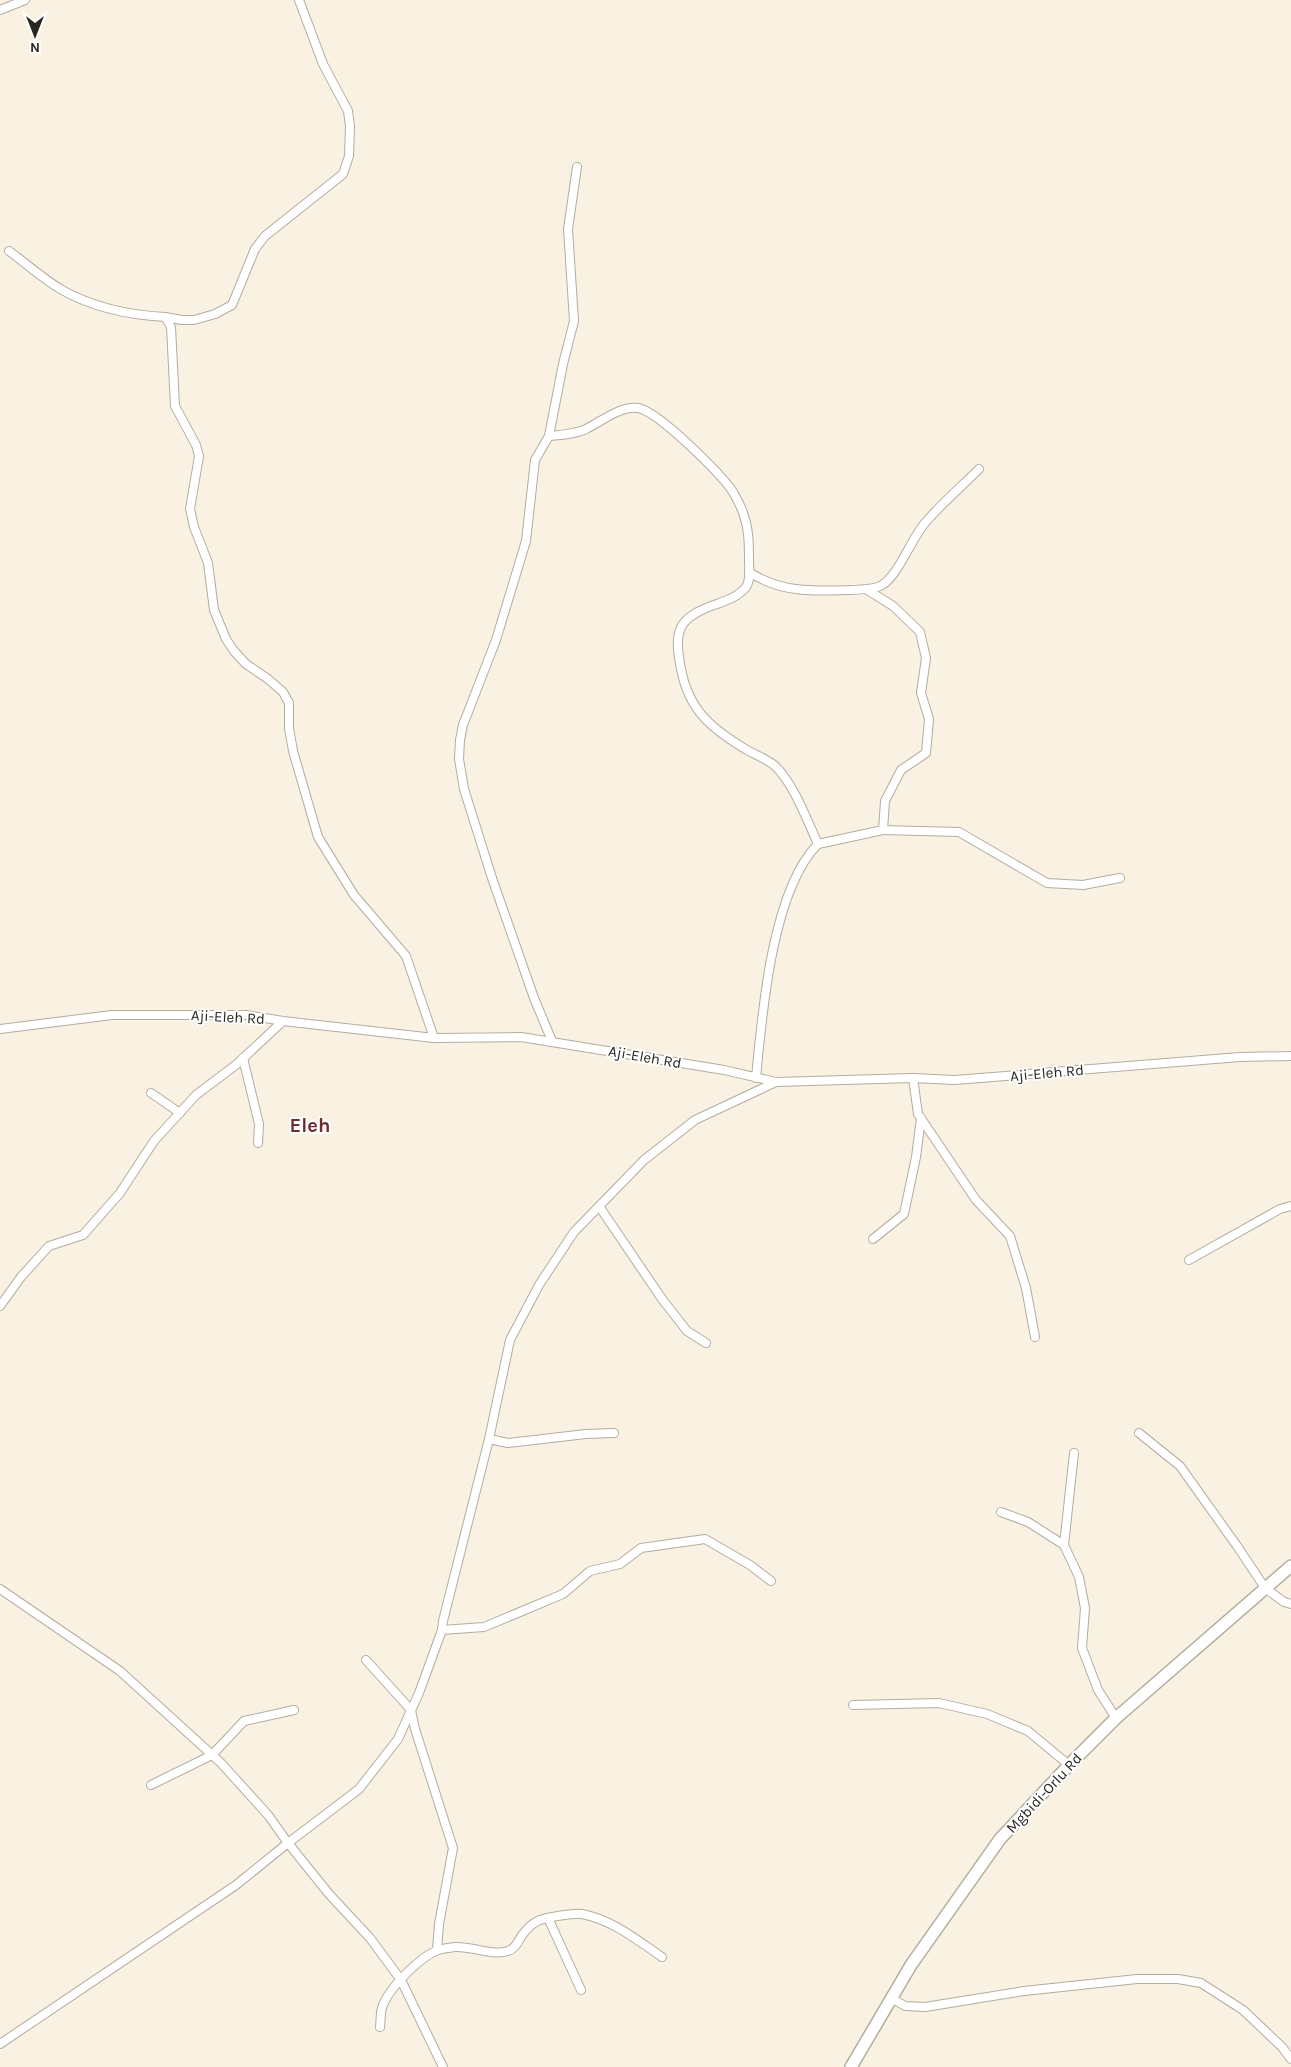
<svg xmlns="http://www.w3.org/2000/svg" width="1291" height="2067" font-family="Karla,sans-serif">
<rect width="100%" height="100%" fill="#f9f2e3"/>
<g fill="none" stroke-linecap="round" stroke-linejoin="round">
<defs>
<g id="minor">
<polyline points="0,10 25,0"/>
<path d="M 9,251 C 27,264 43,279 62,290 C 94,308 129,315 165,317 L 171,327 L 175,406 L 196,445 L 199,456 L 190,509 L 194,527 L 208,563 L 214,610 L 226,639 L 234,651 L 246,664 L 268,679 L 283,692 L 289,703 L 289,728 L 293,751 L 318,837 L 354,895 L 406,956 L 434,1038"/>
<polyline points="165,317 182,320 194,320 215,314 232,305 255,249 265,236 343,174 349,156 350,126 348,111 323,64 299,0"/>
<path d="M 549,436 C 562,435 575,434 586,429 C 602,421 620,406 638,408 C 658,411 721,474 733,492 C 737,499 742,508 744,516 C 749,530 749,546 749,561 C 749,568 751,580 746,587 C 739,596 728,600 717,604 C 678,617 673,630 681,669 C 689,711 712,729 747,750 C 756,755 766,759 774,765 C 793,782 807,820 818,844 C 772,890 762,1014 756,1078"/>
<path d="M 749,572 C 763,581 779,587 796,589 C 810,591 872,592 882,585 C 898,576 911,539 925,523 C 941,504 961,487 979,469"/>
<polyline points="883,830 959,832 1047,883 1083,885 1120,878"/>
<polyline points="818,844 883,830 885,801 901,770 926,753 929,719 921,693 926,658 920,632 893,606 866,589"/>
<polyline points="0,1029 112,1015 246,1015 283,1021 434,1038 521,1037 724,1070 776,1082 913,1078 955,1080 1240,1057 1291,1056"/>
<polyline points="552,1041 534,998 492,878 464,789 459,759 460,740 463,725 496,640 526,541 535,460 549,436 563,364 574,321 568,229 577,167"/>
<polyline points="243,1058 259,1124 258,1143"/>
<polyline points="913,1078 918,1114 976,1200 1010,1236 1026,1288 1035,1337"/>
<polyline points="151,1093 180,1113"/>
<polyline points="599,1206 662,1299 687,1331 706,1343"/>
<polyline points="873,1239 904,1214 916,1157 921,1118"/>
<polyline points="1189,1260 1280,1209 1291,1206"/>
<polyline points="0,1306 21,1277 49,1246 83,1235 120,1193 154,1141 196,1095 237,1064 283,1021"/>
<polyline points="1139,1433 1180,1466 1237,1546 1265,1588 1284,1602 1291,1604"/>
<polyline points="489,1439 508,1443 586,1434 614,1433"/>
<polyline points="1001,1512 1028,1522 1064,1545 1079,1577 1085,1608 1082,1648 1098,1690 1116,1718"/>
<polyline points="1064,1545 1074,1453"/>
<polyline points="0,1589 120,1671 221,1763 268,1815 288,1843 329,1894 370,1938 401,1980 443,2067"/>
<polyline points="442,1630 484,1627 563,1594 590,1571 620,1564 641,1548 705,1539 750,1565 771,1581"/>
<polyline points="366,1660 411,1710 415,1729 453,1848 439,1924 437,1950"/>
<polyline points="853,1705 939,1703 987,1714 1028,1731 1069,1765"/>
<polyline points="151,1785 212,1755 244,1721 294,1710"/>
<polyline points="548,1918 581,1990"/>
<polyline points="891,1998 905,2006 925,2007 1024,1991 1137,1979 1178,1979 1201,1983 1243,2010 1282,2047 1291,2059"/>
<path d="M 380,2027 C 381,2021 380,2014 382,2008 C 387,1990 419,1958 436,1951 C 441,1948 449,1948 455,1947 C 472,1946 491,1956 508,1951 C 517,1948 518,1940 523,1934 C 527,1929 534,1922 540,1920 C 548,1917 574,1913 582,1914 C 613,1920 637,1940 662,1957"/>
<polyline points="0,2044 236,1885 288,1843 359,1789 398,1739 419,1693 442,1630 443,1621 489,1439 510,1340 539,1285 574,1232 644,1160 695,1120 776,1082"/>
</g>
<polyline id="secondary" points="851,2067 911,1965 1000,1839 1069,1765 1116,1718 1291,1566"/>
</defs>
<use href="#minor" stroke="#b3ad9f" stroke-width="10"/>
<use href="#secondary" stroke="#b3ad9f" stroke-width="14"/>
<use href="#minor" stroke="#fff" stroke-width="8"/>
<use href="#secondary" stroke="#fff" stroke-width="11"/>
</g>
<g text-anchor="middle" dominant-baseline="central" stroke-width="4" stroke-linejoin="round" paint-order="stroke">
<g font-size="15" fill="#282620" stroke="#fff">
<text transform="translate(228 1017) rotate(3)">Aji-Eleh Rd</text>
<text transform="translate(645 1057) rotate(10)">Aji-Eleh Rd</text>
<text transform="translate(1047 1073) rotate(-5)">Aji-Eleh Rd</text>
<text transform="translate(1044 1793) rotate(-47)">Mgbidi-Orlu Rd</text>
</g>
<g font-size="20" font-weight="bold" fill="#712b2c" stroke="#fff">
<text x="310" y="1125">Eleh</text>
</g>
</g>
<g transform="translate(35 35) rotate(180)" stroke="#ffffff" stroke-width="4" paint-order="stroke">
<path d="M0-4L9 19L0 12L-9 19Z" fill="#282620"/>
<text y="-8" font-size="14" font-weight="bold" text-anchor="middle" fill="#282620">N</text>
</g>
</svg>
